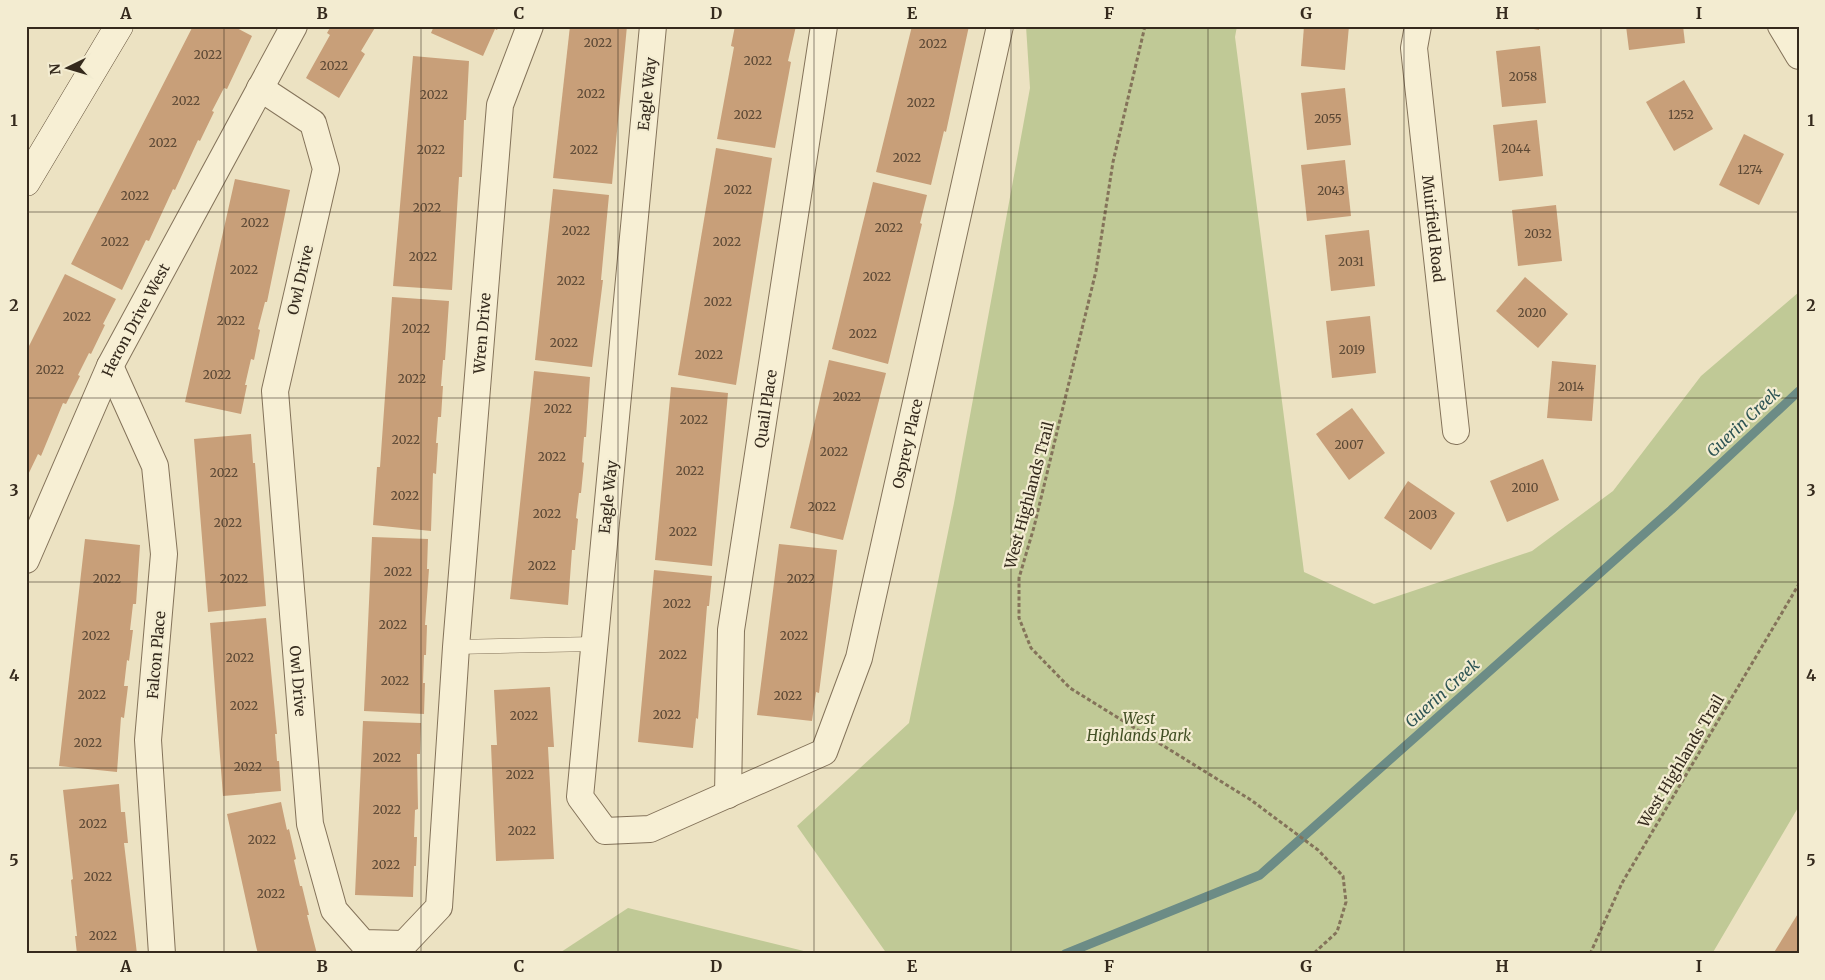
<svg xmlns="http://www.w3.org/2000/svg" width="1825" height="980" font-family="Merriweather,serif">
<rect width="100%" height="100%" fill="#ece2c2"/>
<g fill="#c0c996">
<polygon points="1026,26 1237,26 1235,37 1304,572 1374,604 1532,551 1613,491 1701,376 1799,292 1799,806 1712,954 887,954 797,826 909,723 954,503 1030,88"/>
<polygon points="628,908 816,954 558,954"/>
</g>
<g fill="none" stroke-linecap="round" stroke-linejoin="round">
<polyline stroke="#6c8c86" stroke-width="9" points="1065,954 1260,875 1671,510 1799,391"/>
</g>
<g fill="#c89f79">
<polygon points="193,26 233,26 252,36 227,89 224,88 212,111 214,112 200,141 198,140 175,190 173,189 149,241 146,240 122,290 71,264"/>
<polygon points="331,26 376,26 361,51 365,54 339,98 306,78 330,35 327,33"/>
<polygon points="434,26 499,26 497,30 495,29 483,56 431,33"/>
<polygon points="570,26 627,26 612,184 553,178"/>
<polygon points="735,26 796,26 788,61 791,62 775,148 717,139 734,47 731,46"/>
<polygon points="912,26 969,26 946,132 944,131 931,185 876,172"/>
<polygon points="1304,26 1349,26 1345,70 1301,66"/>
<polygon points="1517,26 1539,26 1539,30"/>
<polygon points="1626,26 1683,26 1685,43 1629,50"/>
<polygon points="1540,46 1546,103 1502,107 1496,51"/>
<polygon points="413,56 469,61 466,120 464,120 462,177 459,177 452,290 393,286"/>
<polygon points="1684,80 1713,129 1674,151 1646,102"/>
<polygon points="1345,88 1351,145 1307,150 1301,93"/>
<polygon points="1537,120 1543,176 1499,181 1493,125"/>
<polygon points="1744,134 1784,154 1759,205 1719,185"/>
<polygon points="716,148 772,158 736,385 678,375"/>
<polygon points="1345,160 1351,216 1307,221 1301,165"/>
<polygon points="235,179 290,190 267,302 265,302 258,329 260,330 254,360 251,359 245,385 247,385 241,414 185,402"/>
<polygon points="873,182 927,195 920,223 922,224 888,364 832,349"/>
<polygon points="553,189 609,195 601,280 603,280 592,367 535,360"/>
<polygon points="1556,205 1562,261 1518,266 1512,210"/>
<polygon points="1369,230 1375,286 1331,291 1325,235"/>
<polygon points="65,274 116,299 103,324 105,325 91,354 89,353 78,375 80,376 66,404 63,403 41,456 38,454 26,479 26,352"/>
<polygon points="1525,277 1568,314 1538,348 1496,311"/>
<polygon points="392,297 449,301 445,360 443,360 441,386 443,386 441,417 438,417 436,443 438,443 436,474 433,473 431,531 373,525 377,467 380,467"/>
<polygon points="1370,316 1376,373 1332,378 1326,321"/>
<polygon points="829,360 886,373 843,540 790,528"/>
<polygon points="1552,361 1596,365 1592,421 1547,418"/>
<polygon points="534,371 590,377 586,437 584,437 582,462 584,463 581,493 579,493 576,518 578,519 575,550 572,550 568,605 510,599"/>
<polygon points="671,387 728,393 712,566 655,560"/>
<polygon points="1352,408 1385,453 1349,480 1316,434"/>
<polygon points="251,434 253,463 255,463 266,606 208,612 194,439"/>
<polygon points="1543,459 1559,500 1507,522 1490,481"/>
<polygon points="1408,481 1455,513 1431,550 1384,518"/>
<polygon points="372,537 428,539 427,569 429,569 425,625 427,625 426,655 424,655 423,683 425,683 424,714 364,711"/>
<polygon points="85,539 140,545 136,604 133,604 130,630 133,630 129,661 127,660 124,686 128,686 124,718 121,717 117,772 59,766"/>
<polygon points="779,544 837,550 819,693 816,692 812,721 757,715"/>
<polygon points="654,570 712,576 709,606 707,606 698,719 696,718 693,748 638,742"/>
<polygon points="266,618 277,734 275,734 277,761 279,761 281,791 223,796 210,623"/>
<polygon points="550,687 554,747 548,747 554,859 496,861 491,745 497,745 494,690"/>
<polygon points="363,721 421,723 420,754 417,754 418,809 415,810 414,837 417,837 416,866 414,866 413,897 355,895"/>
<polygon points="119,784 121,812 125,812 128,843 124,843 137,954 77,954 75,936 77,936 71,880 73,879 63,790"/>
<polygon points="281,802 287,830 289,829 296,859 294,860 300,886 302,886 309,915 307,915 317,954 258,954 256,946 227,814"/>
<polygon points="1799,912 1799,954 1773,954"/>
</g>
<g fill="none" stroke-linecap="round" stroke-linejoin="round">
<defs>
<polyline id="lane" points="456,647 594,644"/>
<g id="street">
<path id="s1" d="M 653,26 L 580,797 L 605,831 L 650,829 L 824,752 L 859,658 L 1000,26"/>
<path id="s2" d="M 1418,26 L 1414,48 L 1456,431"/>
<polyline points="1781,26 1799,56"/>
<path id="s3" d="M 260,88 L 313,123 L 326,169 L 275,391 L 310,824 L 334,910 L 363,943 L 404,944 L 439,907 L 456,647 L 500,105 L 530,26"/>
<polyline points="110,366 155,466 164,554 148,740 162,954"/>
<path id="s4" d="M 26,560 L 110,366 L 294,26"/>
<path id="s5" d="M 728,795 L 731,630 L 824,26"/>
</g>
<polyline id="secondary" points="26,182 119,26"/>
</defs>
<use href="#lane" stroke="#84735a" stroke-width="15"/>
<use href="#street" stroke="#84735a" stroke-width="28"/>
<use href="#secondary" stroke="#66543d" stroke-width="29"/>
<g stroke="#84735a" stroke-width="3" stroke-dasharray="4 2.5" stroke-linecap="butt">
<polyline points="1145,26 1113,162 1096,271 1034,527 1019,578 1019,618 1031,648 1070,688 1251,800 1318,850 1343,876 1346,902 1337,932 1313,954"/>
<polyline points="1590,954 1622,883 1799,584"/>
</g>
<use href="#lane" stroke="#f7efd4" stroke-width="14"/>
<use href="#street" stroke="#f7efd4" stroke-width="26"/>
<use href="#secondary" stroke="#f7efd4" stroke-width="28"/>
</g>
<path fill="none" stroke="#352a1d" stroke-width="1" stroke-opacity="0.55" d="M 224,26 L 224,954M 421,26 L 421,954M 618,26 L 618,954M 814,26 L 814,954M 1011,26 L 1011,954M 1208,26 L 1208,954M 1404,26 L 1404,954M 1601,26 L 1601,954M 26,212 L 1799,212M 26,398 L 1799,398M 26,582 L 1799,582M 26,768 L 1799,768"/>
<g text-anchor="middle" dominant-baseline="central" stroke-width="4.5" stroke-linejoin="round" paint-order="stroke">
<g font-size="12" fill="#5a4734">
<text x="598" y="42">2022</text>
<text x="933" y="43">2022</text>
<text x="208" y="54">2022</text>
<text x="758" y="60">2022</text>
<text x="334" y="65">2022</text>
<text x="1523" y="76">2058</text>
<text x="591" y="93">2022</text>
<text x="434" y="94">2022</text>
<text x="186" y="100">2022</text>
<text x="921" y="102">2022</text>
<text x="748" y="114">2022</text>
<text x="1681" y="114">1252</text>
<text x="1328" y="118">2055</text>
<text x="163" y="142">2022</text>
<text x="1516" y="148">2044</text>
<text x="431" y="149">2022</text>
<text x="584" y="149">2022</text>
<text x="907" y="157">2022</text>
<text x="1750" y="169">1274</text>
<text x="738" y="189">2022</text>
<text x="1331" y="190">2043</text>
<text x="135" y="195">2022</text>
<text x="427" y="207">2022</text>
<text x="255" y="222">2022</text>
<text x="889" y="227">2022</text>
<text x="576" y="230">2022</text>
<text x="1538" y="233">2032</text>
<text x="115" y="241">2022</text>
<text x="727" y="241">2022</text>
<text x="423" y="256">2022</text>
<text x="1351" y="261">2031</text>
<text x="244" y="269">2022</text>
<text x="877" y="276">2022</text>
<text x="571" y="280">2022</text>
<text x="718" y="301">2022</text>
<text x="1532" y="312">2020</text>
<text x="77" y="316">2022</text>
<text x="231" y="320">2022</text>
<text x="416" y="328">2022</text>
<text x="863" y="333">2022</text>
<text x="564" y="342">2022</text>
<text x="1352" y="349">2019</text>
<text x="709" y="354">2022</text>
<text x="50" y="369">2022</text>
<text x="217" y="374">2022</text>
<text x="412" y="378">2022</text>
<text x="1571" y="386">2014</text>
<text x="847" y="396">2022</text>
<text x="558" y="408">2022</text>
<text x="694" y="419">2022</text>
<text x="406" y="439">2022</text>
<text x="1349" y="444">2007</text>
<text x="834" y="451">2022</text>
<text x="552" y="456">2022</text>
<text x="690" y="470">2022</text>
<text x="224" y="472">2022</text>
<text x="1525" y="487">2010</text>
<text x="405" y="495">2022</text>
<text x="822" y="506">2022</text>
<text x="547" y="513">2022</text>
<text x="1423" y="514">2003</text>
<text x="228" y="522">2022</text>
<text x="683" y="531">2022</text>
<text x="542" y="565">2022</text>
<text x="398" y="571">2022</text>
<text x="107" y="578">2022</text>
<text x="234" y="578">2022</text>
<text x="801" y="578">2022</text>
<text x="677" y="603">2022</text>
<text x="393" y="624">2022</text>
<text x="96" y="635">2022</text>
<text x="794" y="635">2022</text>
<text x="673" y="654">2022</text>
<text x="240" y="657">2022</text>
<text x="395" y="680">2022</text>
<text x="92" y="694">2022</text>
<text x="788" y="695">2022</text>
<text x="244" y="705">2022</text>
<text x="667" y="714">2022</text>
<text x="524" y="715">2022</text>
<text x="88" y="742">2022</text>
<text x="387" y="757">2022</text>
<text x="248" y="766">2022</text>
<text x="520" y="774">2022</text>
<text x="387" y="809">2022</text>
<text x="93" y="823">2022</text>
<text x="522" y="830">2022</text>
<text x="262" y="839">2022</text>
<text x="386" y="864">2022</text>
<text x="98" y="876">2022</text>
<text x="271" y="893">2022</text>
<text x="103" y="935">2022</text>
</g>
<g font-size="15" fill="#352a1d" stroke="#f3ecd1">
<text transform="translate(647 94) rotate(-84)">Eagle Way</text>
<text stroke="none"><textPath href="#s2" startOffset="204">Muirfield Road</textPath></text>
<text transform="translate(300 280) rotate(-77)">Owl Drive</text>
<text stroke="none"><textPath href="#s4" startOffset="264">Heron Drive West</textPath></text>
<text stroke="none"><textPath href="#s3" startOffset="1574">Wren Drive</textPath></text>
<text stroke="none"><textPath href="#s5" startOffset="389">Quail Place</textPath></text>
<text stroke="none"><textPath href="#s1" startOffset="1372">Osprey Place</textPath></text>
<text transform="translate(1029 495) rotate(-75)">West Highlands Trail</text>
<text transform="translate(608 497) rotate(-84)">Eagle Way</text>
<text transform="translate(156 655) rotate(-85)">Falcon Place</text>
<text stroke="none"><textPath href="#s3" startOffset="630">Owl Drive</textPath></text>
<text transform="translate(1681 761) rotate(-59)">West Highlands Trail</text>
</g>
<g font-size="15" font-style="italic" fill="#435025" stroke="#f3ecd1">
<text x="1139" y="718">West<tspan x="1139" dy="17">Highlands Park</tspan></text>
</g>
<g font-size="16" font-style="italic" fill="#2d5454" stroke="#f3ecd1">
<text transform="translate(1743 422) rotate(-43)">Guerin Creek</text>
<text transform="translate(1442 693) rotate(-42)">Guerin Creek</text>
</g>
</g>
<rect width="1825" height="980" fill="none" stroke="#f3ecd1" stroke-width="55"/>
<g transform="translate(68 68) rotate(265)" stroke="#f3ecd1" stroke-width="4" paint-order="stroke">
<path d="M0-4L9 19L0 12L-9 19Z" fill="#352a1d"/>
<text y="-8" font-size="14" font-weight="bold" text-anchor="middle" fill="#352a1d">N</text>
</g>
<rect x="28" y="28" width="1770" height="924" fill="none" stroke="#352a1d" stroke-width="2"/>
<g font-size="16" text-anchor="middle" font-weight="bold" fill="#352a1d">
<text x="126" y="19">A</text>
<text x="322" y="19">B</text>
<text x="519" y="19">C</text>
<text x="716" y="19">D</text>
<text x="912" y="19">E</text>
<text x="1109" y="19">F</text>
<text x="1306" y="19">G</text>
<text x="1502" y="19">H</text>
<text x="1699" y="19">I</text>
<text x="14" y="126">1</text>
<text x="1811" y="126">1</text>
<text x="14" y="311">2</text>
<text x="1811" y="311">2</text>
<text x="14" y="496">3</text>
<text x="1811" y="496">3</text>
<text x="14" y="681">4</text>
<text x="1811" y="681">4</text>
<text x="14" y="866">5</text>
<text x="1811" y="866">5</text>
<text x="126" y="972">A</text>
<text x="322" y="972">B</text>
<text x="519" y="972">C</text>
<text x="716" y="972">D</text>
<text x="912" y="972">E</text>
<text x="1109" y="972">F</text>
<text x="1306" y="972">G</text>
<text x="1502" y="972">H</text>
<text x="1699" y="972">I</text>
</g>
</svg>
